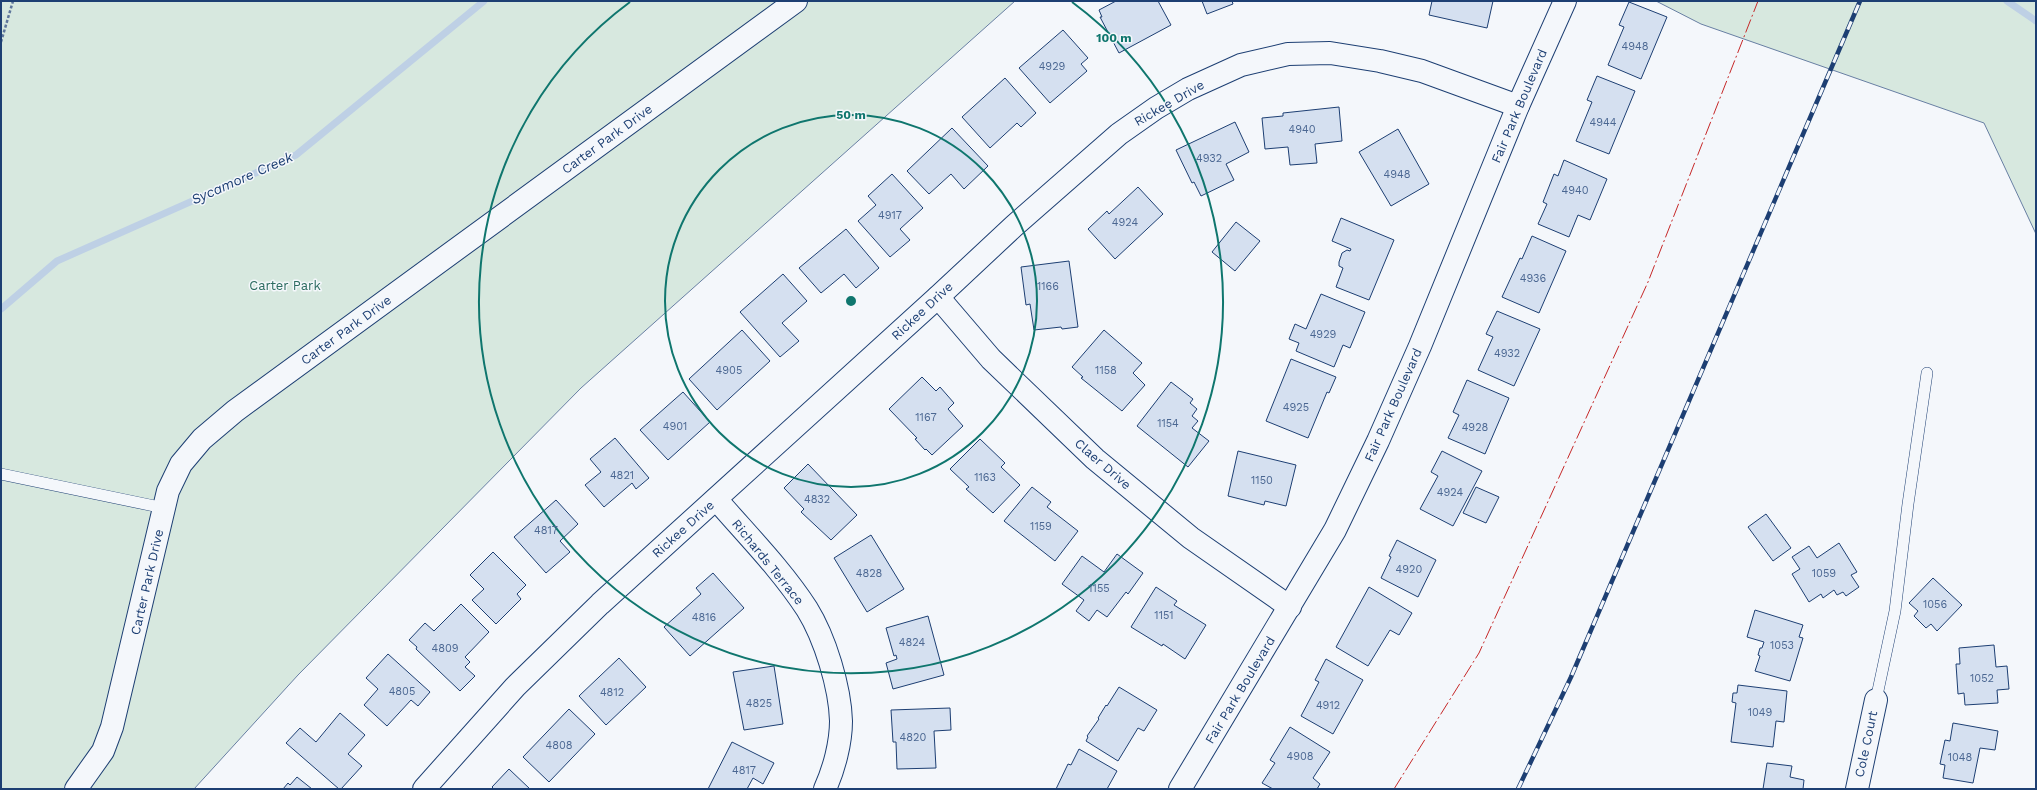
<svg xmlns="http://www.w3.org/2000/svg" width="2037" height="790" font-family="'Work Sans',sans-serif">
<rect width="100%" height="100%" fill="#f4f7fb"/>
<g fill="#d7e8df" stroke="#687fa3">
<polygon points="1,1 1015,1 581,388 298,675 194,789 1,789"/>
<polygon points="1656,1 2036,1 2036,234 1984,123 1701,24"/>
</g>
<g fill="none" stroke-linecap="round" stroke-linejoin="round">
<g stroke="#bed0e5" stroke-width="7">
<polyline points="2007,1 2036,21"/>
<polyline points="1,309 57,261 296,155 484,1"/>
</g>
</g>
<g fill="#d5e0f0" stroke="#1d3f73">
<polygon points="1116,1 1158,1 1171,25 1119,53 1100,17 1102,17 1099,10"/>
<polygon points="1202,1 1232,1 1233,4 1207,14"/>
<polygon points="1432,1 1493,1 1487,28 1429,15"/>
<polygon points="1629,2 1667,17 1641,79 1608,65 1624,27 1619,25"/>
<polygon points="1063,30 1088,58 1081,64 1087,71 1050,103 1019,68"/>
<polygon points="1597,76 1635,91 1609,154 1576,141 1592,102 1587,100"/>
<polygon points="1005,78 1036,113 1021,127 1017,123 990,148 962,117"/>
<polygon points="1339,107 1342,141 1315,144 1317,163 1290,165 1288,147 1265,149 1262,118 1283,116 1283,113"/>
<polygon points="1235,122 1249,152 1226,164 1234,180 1201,196 1194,182 1192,183 1176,150"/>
<polygon points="952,128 988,166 964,189 951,174 929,194 907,171"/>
<polygon points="1398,129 1429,184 1391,206 1359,152"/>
<polygon points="1564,160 1607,179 1590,220 1578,215 1569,237 1538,224 1547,204 1543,202 1554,174 1558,176"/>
<polygon points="892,174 923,208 900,229 910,240 890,257 858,221 876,205 868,196"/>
<polygon points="1138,187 1163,214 1115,259 1088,229 1107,211 1109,214"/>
<polygon points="1341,218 1394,240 1369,300 1336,287 1343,268 1339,266 1339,262 1342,253 1347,250 1350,251 1351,249 1332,241"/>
<polygon points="1236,222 1260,241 1235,271 1212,252"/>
<polygon points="846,229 879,268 856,288 844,274 821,293 799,268"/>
<polygon points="1532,236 1566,251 1539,313 1502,297 1520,258 1522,259"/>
<polygon points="1069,261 1078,327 1062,329 1061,327 1034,330 1030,304 1026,305 1021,267"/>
<polygon points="783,274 807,301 782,323 799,341 780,357 740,312"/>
<polygon points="1321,294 1365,312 1350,348 1343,345 1334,367 1296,351 1299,343 1289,339 1295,324 1306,329"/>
<polygon points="1497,311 1540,329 1514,386 1478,370 1493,337 1486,334"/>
<polygon points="742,330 770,361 717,410 689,379"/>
<polygon points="1104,330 1142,363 1133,373 1145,385 1122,411 1081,378 1083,377 1072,367"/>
<polygon points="1291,359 1336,377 1329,393 1327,392 1308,438 1266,421"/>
<polygon points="922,377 936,391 940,387 954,403 948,409 963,426 932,455 926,449 925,450 915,439 917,438 889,409"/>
<polygon points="1467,380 1509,398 1485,454 1448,438 1459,415 1453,412"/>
<polygon points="1171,382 1193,399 1190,403 1197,409 1192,416 1198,421 1192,428 1209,441 1188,467 1137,426"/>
<polygon points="683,392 710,422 668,460 640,430"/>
<polygon points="615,438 649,478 636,489 632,483 604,507 585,485 601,472 590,459"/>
<polygon points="980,439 1005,463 1001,467 1020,485 993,513 966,489 969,487 950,469"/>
<polygon points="1238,451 1296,465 1286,506 1265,501 1264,505 1228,496"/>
<polygon points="1442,451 1482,471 1453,526 1420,509 1438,476 1431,472"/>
<polygon points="808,464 857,515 831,540 801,512 804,509 784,488"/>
<polygon points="1032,487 1051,502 1047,507 1078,531 1055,561 1004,521"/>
<polygon points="1476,487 1499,497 1486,523 1463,513"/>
<polygon points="556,500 578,524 560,541 570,552 546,573 514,537"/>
<polygon points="1766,514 1791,548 1773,561 1748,527"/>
<polygon points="871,535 904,589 867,612 834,558"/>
<polygon points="1397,540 1436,560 1418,597 1381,578 1391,557 1389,556"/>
<polygon points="1839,543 1857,572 1851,575 1859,587 1846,596 1843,592 1837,595 1834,590 1823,598 1821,594 1809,602 1792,574 1800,569 1792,557 1809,546 1817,558"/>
<polygon points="493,552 526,585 517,594 521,599 496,624 472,600 484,589 470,575"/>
<polygon points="1117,554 1143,573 1128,594 1126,592 1107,617 1097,610 1089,621 1076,611 1084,600 1062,584 1082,556 1104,572"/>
<polygon points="713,573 744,608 690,656 664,627 701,594 696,588"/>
<polygon points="1933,578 1962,605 1937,631 1931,624 1926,628 1914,616 1918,611 1909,603"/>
<polygon points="1156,587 1177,601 1174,605 1206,625 1185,659 1163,644 1162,646 1131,627"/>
<polygon points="1369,587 1412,613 1399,635 1390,630 1368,666 1336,647"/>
<polygon points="461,604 489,632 465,657 470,662 465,667 475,676 460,691 416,649 417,647 409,640 425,623 434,631"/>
<polygon points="1755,610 1803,625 1799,637 1803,638 1790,681 1755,671 1760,656 1758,655 1760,648 1762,648 1764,642 1747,637"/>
<polygon points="928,616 944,675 893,689 886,663 897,659 896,655 894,656 886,628"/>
<polygon points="1994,645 1996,667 2007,666 2009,689 1997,690 1998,703 1965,705 1964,693 1958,694 1956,664 1960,664 1959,648"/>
<polygon points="388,654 430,692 418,706 411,700 387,726 364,705 378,689 366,678"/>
<polygon points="619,658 646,687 606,725 579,696"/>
<polygon points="1326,659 1363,680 1333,734 1301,716 1319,682 1315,680"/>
<polygon points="774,666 783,724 744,730 733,672"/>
<polygon points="1738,685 1787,691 1784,722 1776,721 1773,747 1731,742 1736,703 1732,702 1733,693 1737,693"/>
<polygon points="1119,687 1157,710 1144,731 1138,728 1118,761 1086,741 1088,737 1087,736 1099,719 1098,718 1106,705 1107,706"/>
<polygon points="950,708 951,730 934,731 936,768 897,769 896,742 893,742 891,710"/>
<polygon points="569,709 595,734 549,782 523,757"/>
<polygon points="340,713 365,735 348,754 362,766 341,789 339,789 286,743 300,728 316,742"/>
<polygon points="1953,723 1998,731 1995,750 1980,748 1973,783 1943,778 1945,765 1940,764 1945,740 1950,741"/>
<polygon points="1290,727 1330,752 1313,778 1320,784 1317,789 1273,789 1262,783 1275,763 1270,760"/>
<polygon points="732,742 774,763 763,784 753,778 747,789 708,789"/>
<polygon points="1079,749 1117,771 1107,789 1056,789 1068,764 1071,765"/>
<polygon points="1767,763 1792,766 1790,777 1804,780 1803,789 1763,789"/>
<polygon points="509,769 530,789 494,789 492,787"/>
<polygon points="297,777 312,789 283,789 288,783 290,785"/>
</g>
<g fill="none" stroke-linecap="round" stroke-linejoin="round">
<defs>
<g id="service">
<polyline points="1,474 164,508"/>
<polyline points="1876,700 1895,611 1908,504 1927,373"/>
</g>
<g id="minor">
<polyline points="938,297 991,359 1095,459 1191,538 1290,607"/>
<path d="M 716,499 C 747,535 781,569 807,609 C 825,638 840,687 841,721 C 841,743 834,769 825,789"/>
<polyline points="76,789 103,751 112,727 168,491 181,464 202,439 235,411 796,1"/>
<polyline points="424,789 515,687 600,604 938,297 1014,226 1119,134 1156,108 1188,89 1241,65 1288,54 1330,53 1380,61 1422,71 1518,106"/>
<polyline points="1180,789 1335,530 1378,441 1420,346 1518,106 1565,1"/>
<polyline points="1857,789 1876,700"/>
</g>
</defs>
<use href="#service" stroke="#1d3f73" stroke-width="12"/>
<use href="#minor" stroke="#1d3f73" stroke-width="24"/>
<polyline stroke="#5e769c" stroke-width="2.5" stroke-dasharray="3 2" stroke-linecap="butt" points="1,42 13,1"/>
<use href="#service" stroke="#f4f7fb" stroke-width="11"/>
<use href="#minor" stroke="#f4f7fb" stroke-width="22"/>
<defs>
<polyline id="rail" points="1518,789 1571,677 1860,1"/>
</defs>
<use href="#rail" stroke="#1d3f73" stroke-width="4.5"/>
<use href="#rail" stroke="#f4f7fb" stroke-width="3" stroke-dasharray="9" stroke-linecap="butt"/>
<polyline stroke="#c62828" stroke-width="1" stroke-dasharray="14 3 2 3" stroke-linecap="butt" points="1394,789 1479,653 1648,282 1758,1"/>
</g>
<g fill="none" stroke="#0f766e" stroke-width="2">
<circle cx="851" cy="301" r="186"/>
<path d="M1072 2A372 372 0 1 1 630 2"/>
</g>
<g text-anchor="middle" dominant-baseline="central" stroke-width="3" stroke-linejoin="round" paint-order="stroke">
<g font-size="11" fill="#4b6792">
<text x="1635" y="46">4948</text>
<text x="1052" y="66">4929</text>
<text x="1603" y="122">4944</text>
<text x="1302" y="129">4940</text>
<text x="1209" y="158">4932</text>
<text x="1397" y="174">4948</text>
<text x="1575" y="190">4940</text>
<text x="890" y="215">4917</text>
<text x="1125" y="222">4924</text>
<text x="1533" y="278">4936</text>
<text x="1048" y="286">1166</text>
<text x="1323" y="334">4929</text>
<text x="1507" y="353">4932</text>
<text x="729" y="370">4905</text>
<text x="1106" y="370">1158</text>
<text x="1296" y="407">4925</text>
<text x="926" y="417">1167</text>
<text x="1168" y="423">1154</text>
<text x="675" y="426">4901</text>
<text x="1475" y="427">4928</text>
<text x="622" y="475">4821</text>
<text x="985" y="477">1163</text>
<text x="1262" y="480">1150</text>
<text x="1450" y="492">4924</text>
<text x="817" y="499">4832</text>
<text x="1041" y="526">1159</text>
<text x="546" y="530">4817</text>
<text x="1409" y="569">4920</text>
<text x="869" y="573">4828</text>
<text x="1824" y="573">1059</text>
<text x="1099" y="588">1155</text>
<text x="1935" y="604">1056</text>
<text x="1164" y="615">1151</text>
<text x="704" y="617">4816</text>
<text x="912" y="642">4824</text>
<text x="1782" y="645">1053</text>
<text x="445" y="648">4809</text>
<text x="1982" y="678">1052</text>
<text x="402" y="691">4805</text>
<text x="612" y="692">4812</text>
<text x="759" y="703">4825</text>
<text x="1328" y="705">4912</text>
<text x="1760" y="712">1049</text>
<text x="913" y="737">4820</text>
<text x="559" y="745">4808</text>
<text x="1300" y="756">4908</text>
<text x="1960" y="757">1048</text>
<text x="744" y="770">4817</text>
</g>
<g font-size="13" fill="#1d3f73" stroke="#f4f7fb">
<text transform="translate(1169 103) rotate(-30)">Rickee Drive</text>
<text transform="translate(1519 106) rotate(-67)">Fair Park Boulevard</text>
<text transform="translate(607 139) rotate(-36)">Carter Park Drive</text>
<text transform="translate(922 311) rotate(-43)">Rickee Drive</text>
<text transform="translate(346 330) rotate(-36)">Carter Park Drive</text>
<text transform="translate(1393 405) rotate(-66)">Fair Park Boulevard</text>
<text transform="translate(1103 464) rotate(41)">Claer Drive</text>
<text transform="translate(683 529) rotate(-42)">Rickee Drive</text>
<text transform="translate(768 562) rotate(51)">Richards Terrace</text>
<text transform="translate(147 582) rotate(-77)">Carter Park Drive</text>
<text transform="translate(1240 690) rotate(-59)">Fair Park Boulevard</text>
<text transform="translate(1866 744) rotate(-78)">Cole Court</text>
</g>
<g font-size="13" fill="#2c6c60" stroke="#f4f7fb">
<text x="285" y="285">Carter Park</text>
</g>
<g font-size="14" font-style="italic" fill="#1d3f73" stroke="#f4f7fb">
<text transform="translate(242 178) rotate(-24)">Sycamore Creek</text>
</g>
</g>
<circle cx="851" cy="301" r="6" fill="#0f766e" stroke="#f4f7fb" stroke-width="2"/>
<g font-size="12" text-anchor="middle" font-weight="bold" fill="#0f766e" stroke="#f4f7fb" stroke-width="3" stroke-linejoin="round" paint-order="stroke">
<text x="1114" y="42">100 m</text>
<text x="851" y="119">50 m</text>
</g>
<rect width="2037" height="790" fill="none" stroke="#1d3f73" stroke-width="4"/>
</svg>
